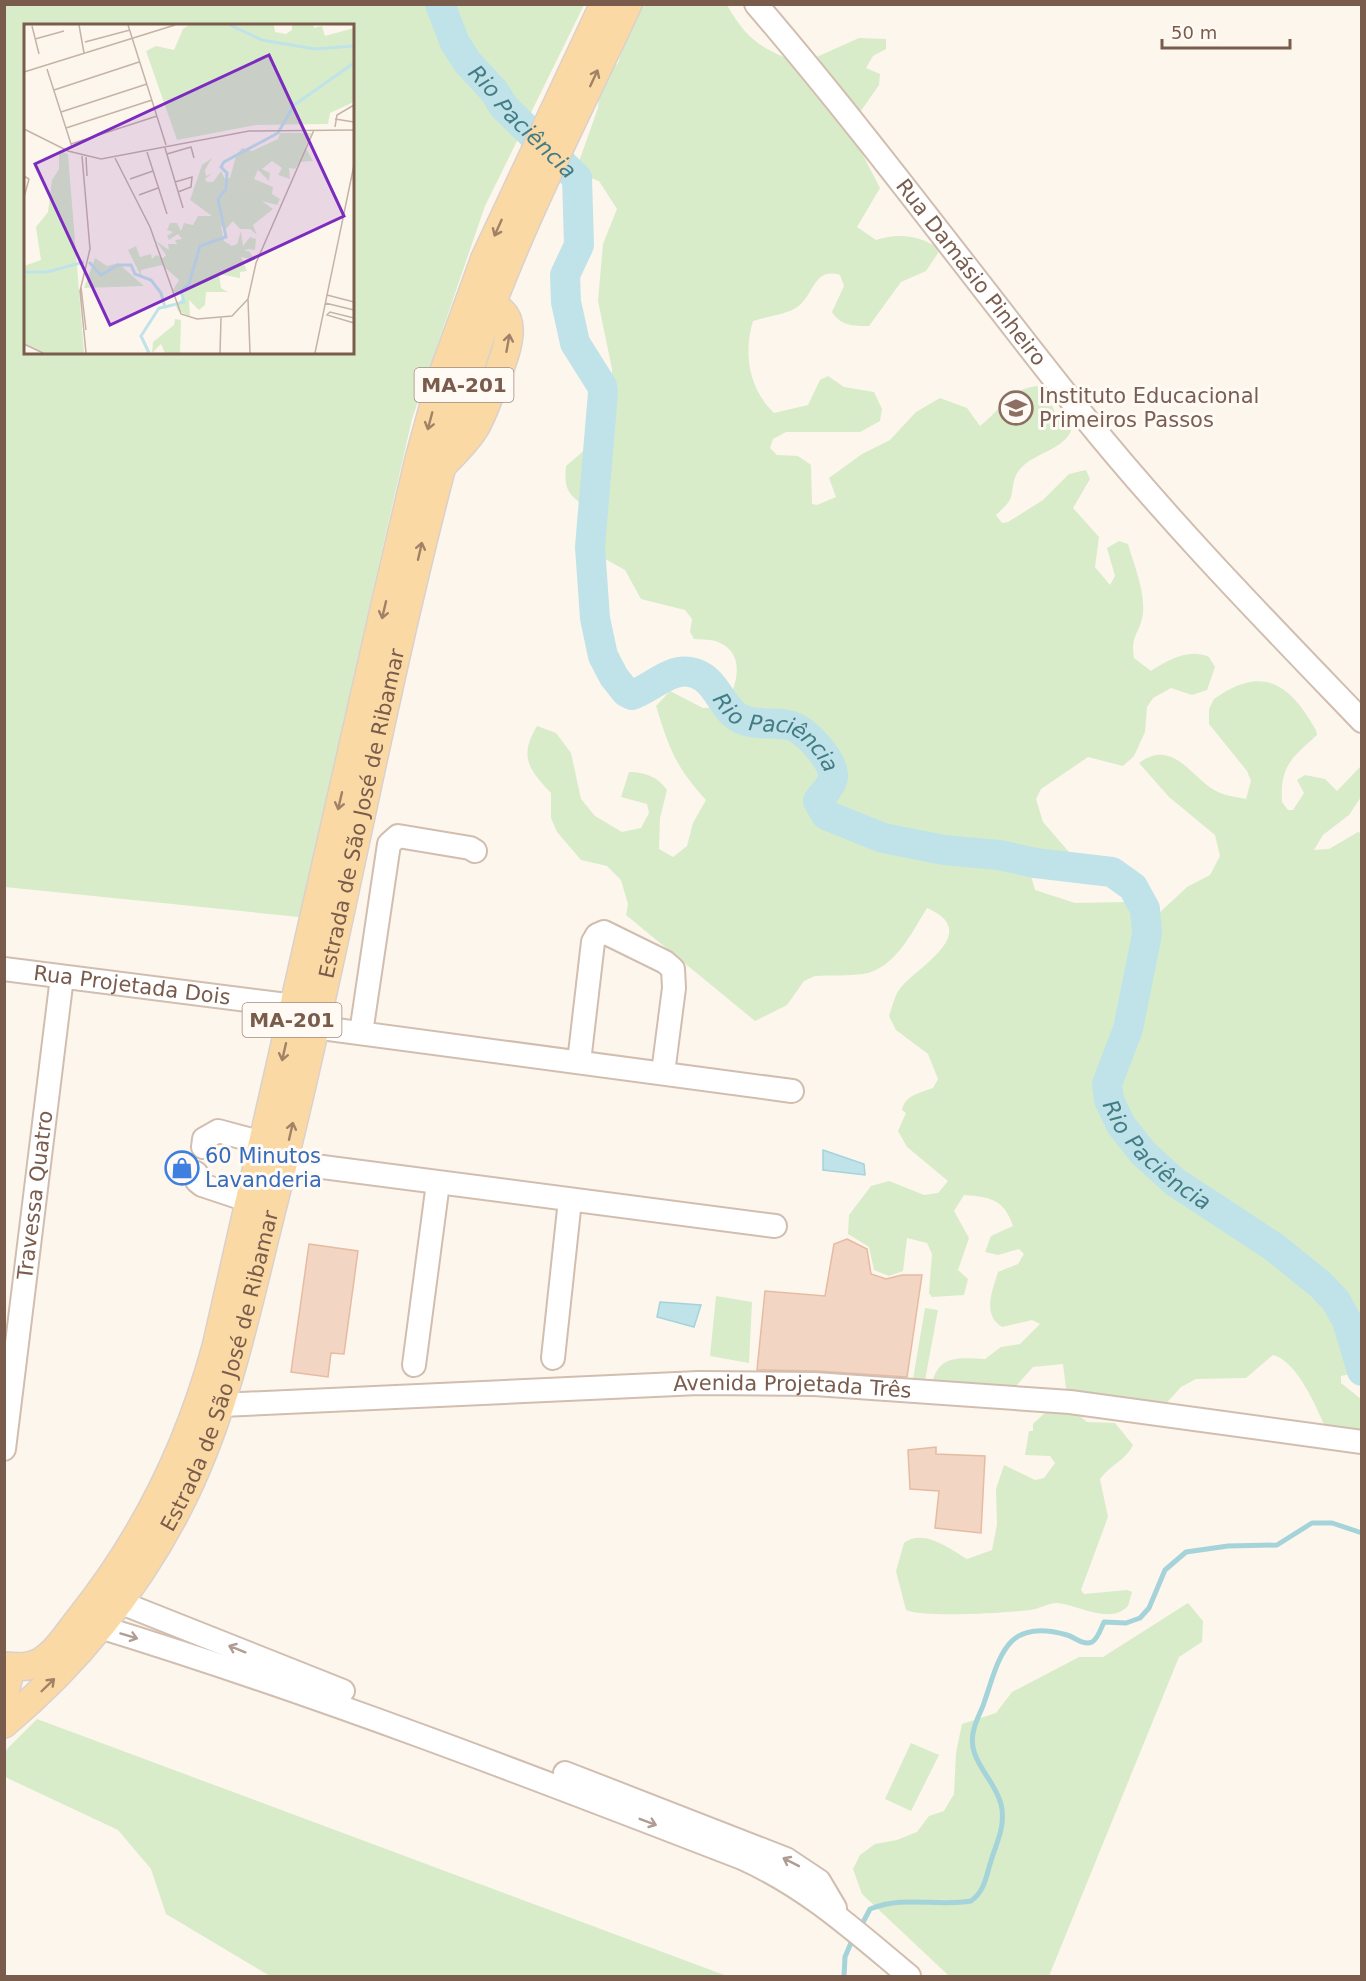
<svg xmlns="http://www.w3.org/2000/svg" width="1366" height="1981" font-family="'DejaVu Sans',sans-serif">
<rect width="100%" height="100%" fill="#fdf6ec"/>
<g fill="#d8ecc9" fill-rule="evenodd">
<path d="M 5,4 L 584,5 L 485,206 L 412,419 L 299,917 L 5,887 ZM 26,26 L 352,26 L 352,352 L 26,352 Z"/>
<path d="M 637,5 L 727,5 C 748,42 763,49 801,64 L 859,38 L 886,39 L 886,49 L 873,56 L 866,68 L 880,74 L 879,85 L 849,128 L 880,188 L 857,227 L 876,240 C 898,233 917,235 937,247 L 938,253 L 926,271 L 901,282 L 869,326 C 853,326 841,326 832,312 L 844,286 L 840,275 C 812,266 814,299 794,309 C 782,315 766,317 753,321 C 743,354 749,389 774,413 L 808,405 L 820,380 L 828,376 L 844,387 L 874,392 L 882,409 L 880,421 L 860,432 L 786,432 L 773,439 L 770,448 L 777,455 L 798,456 L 811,465 L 812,504 L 817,505 L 836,497 L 829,478 L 862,454 L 890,440 L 916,412 L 940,398 L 967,408 L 980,426 C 1002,409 1009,389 1037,386 L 1048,396 L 1056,415 L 1071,427 L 1071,431 C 1062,450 1035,453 1022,467 C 1012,477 1014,486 1011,497 C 1009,504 1001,510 996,515 L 1002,523 L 1008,522 L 1043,500 L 1069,474 L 1086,470 L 1090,479 L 1073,508 L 1099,537 L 1095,567 L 1110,585 L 1115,576 L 1107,548 L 1119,541 L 1128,544 C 1134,565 1145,591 1143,613 C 1141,632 1130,635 1134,658 L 1151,671 C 1168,660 1189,648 1209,657 L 1215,667 L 1207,690 L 1192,695 L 1171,688 L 1153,698 L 1147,707 L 1145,732 L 1134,756 L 1123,766 L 1088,757 L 1041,789 L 1036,799 L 1043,822 L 1076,860 L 1031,876 L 1035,890 L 1075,903 L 1125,902 L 1143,913 L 1157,915 L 1187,887 L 1210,875 L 1220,856 L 1215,835 L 1169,797 L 1139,763 C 1174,737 1192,780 1218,792 C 1226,796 1237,797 1246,799 L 1251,781 L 1247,771 L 1209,724 L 1209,709 L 1214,699 C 1263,664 1290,684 1316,730 L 1317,735 C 1292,758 1280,765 1282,802 L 1288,810 L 1293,810 L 1304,793 L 1297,780 L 1305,775 L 1325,779 L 1337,791 L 1361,766 L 1361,797 L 1349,815 L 1323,835 L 1314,850 L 1329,849 L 1358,832 L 1361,833 L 1362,1372 L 1341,1376 L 1341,1383 L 1361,1399 L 1361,1445 L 1326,1429 C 1317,1408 1297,1361 1273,1355 L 1246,1378 L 1196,1379 L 1181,1387 L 1151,1420 L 1088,1400 L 1066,1389 L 1063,1364 L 1033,1367 L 1016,1386 L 1000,1396 L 932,1384 C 938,1354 961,1358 985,1359 L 1001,1347 L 1020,1344 L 1040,1324 L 1032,1320 L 1002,1327 C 982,1315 992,1291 998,1272 L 1018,1264 L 1024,1254 L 1019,1249 L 998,1255 L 985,1252 L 991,1236 L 1013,1226 C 1004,1199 990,1197 964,1195 L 954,1211 L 969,1238 L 958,1270 L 968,1279 L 964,1295 L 932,1297 L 929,1293 L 932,1254 L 927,1243 L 907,1238 L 903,1271 L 889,1276 L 874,1270 L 869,1247 L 848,1234 L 849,1215 L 871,1186 L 889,1181 L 924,1195 L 938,1193 L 948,1181 L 907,1147 L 898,1131 L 906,1113 L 902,1110 C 905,1095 920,1093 933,1088 L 938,1079 L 928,1054 L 896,1030 L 889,1016 C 892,1008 894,997 899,990 C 913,969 985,933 927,908 C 912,932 895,969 863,974 C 848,976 831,975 815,976 L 804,981 L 787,1005 L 755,1021 L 626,915 L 628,904 L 621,880 L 607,866 L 581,860 L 557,832 L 551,818 L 551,793 C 528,769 519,756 537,726 L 556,733 L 571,753 L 581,799 L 595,816 L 622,832 L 641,828 L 649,813 L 647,804 L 621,797 L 629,772 C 645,772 658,777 667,790 L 660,818 L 659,849 L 673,857 L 687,846 L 693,823 L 706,800 C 675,766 669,748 656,706 L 670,691 L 703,708 L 724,707 C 737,688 747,653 718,642 C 712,639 701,640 694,639 L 690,632 L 692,619 L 685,610 L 641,599 L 625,570 L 598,555 L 592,539 L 594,513 C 572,496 563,495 566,466 L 587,448 L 607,447 L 612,429 L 612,369 L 598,301 L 603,244 L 617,209 L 599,181 L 580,174 L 577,167 L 598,108 L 601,81 L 618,63 Z"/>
<polygon points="716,1296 752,1302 749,1363 710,1356"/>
<polygon points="925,1308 938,1310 925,1380 913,1379"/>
<path d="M 1062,1397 L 1080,1405 L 1080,1416 L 1087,1422 L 1115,1423 L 1133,1445 C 1126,1460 1110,1465 1100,1479 L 1108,1517 L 1081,1590 L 1084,1594 L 1127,1590 L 1132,1592 L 1128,1606 C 1110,1625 1078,1605 1057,1603 C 1048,1603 1039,1609 1030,1610 C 1008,1613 923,1618 906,1610 L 896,1571 L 904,1543 C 923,1528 950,1549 967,1559 L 992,1550 L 997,1525 L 996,1489 L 1004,1465 L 1035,1480 L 1044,1478 L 1055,1463 L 1050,1456 L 1025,1455 L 1029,1431 L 1033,1431 L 1033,1424 Z"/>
<polygon points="1188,1603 1203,1621 1202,1642 1179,1657 1049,1976 949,1976 862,1894 853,1869 860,1855 875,1844 897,1840 917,1832 929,1816 944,1811 954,1794 956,1753 962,1724 996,1713 1012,1692 1079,1657 1103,1657"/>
<polygon points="37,1719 727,1976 270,1976 166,1914 151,1869 118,1830 5,1777 5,1751"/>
<polygon points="911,1743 939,1755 911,1811 885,1799"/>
</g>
<g fill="#bfe3e8" stroke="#a5d3da" stroke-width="1.5">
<polygon points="823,1150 864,1164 865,1175 823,1170"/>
<polygon points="660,1302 701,1305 694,1327 657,1317"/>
</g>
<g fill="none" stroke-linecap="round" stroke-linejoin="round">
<g stroke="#a5d3da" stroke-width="5">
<path d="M 860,1928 L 870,1909 C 905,1895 936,1907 971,1901 C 985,1891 986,1876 991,1861 C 997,1841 1006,1826 1001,1804 C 994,1777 965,1759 974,1729 C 976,1720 981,1712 984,1703 C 1000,1656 1006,1617 1067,1635 C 1075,1637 1083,1646 1092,1642 C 1098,1639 1101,1628 1104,1622 L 1126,1623 L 1140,1618 L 1149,1608 L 1165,1570 L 1186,1552 L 1228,1546 L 1277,1545 L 1312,1523 L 1332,1523 L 1362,1533"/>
<polyline points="844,1976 845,1957 853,1938"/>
</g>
<path stroke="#bfe3e8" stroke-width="30" id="s1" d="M 440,4 L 455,43 L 468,63 L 494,91 L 504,107 L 577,178 L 579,245 L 565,275 L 566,302 L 575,343 L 602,386 L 603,393 L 590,547 L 595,618 L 603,656 L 614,677 L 626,692 L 632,695 C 650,689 670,668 690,672 C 717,677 719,706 739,718 C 754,726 772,722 788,725 C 805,728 831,758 833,774 C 834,785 823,793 818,801 L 826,815 L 883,838 L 944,850 L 999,855 L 1035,863 L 1112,872 L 1133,887 L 1145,909 L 1147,934 L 1128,1029 L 1107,1084 L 1109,1100 L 1121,1125 L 1143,1153 L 1175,1182 L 1274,1247 L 1321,1285 L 1336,1301 L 1347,1321 L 1362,1371"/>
</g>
<g fill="#f3d5c3" stroke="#e6bba3" stroke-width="1.5">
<polygon points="847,1239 867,1249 871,1274 886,1279 902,1275 922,1275 907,1377 816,1371 757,1370 765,1291 825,1296 834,1244"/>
<polygon points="309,1244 358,1251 344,1354 331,1353 328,1377 291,1372"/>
<polygon points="936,1447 936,1454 985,1456 981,1533 935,1528 939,1491 910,1489 908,1450"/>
</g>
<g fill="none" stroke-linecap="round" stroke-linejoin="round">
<defs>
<g id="minor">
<path id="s2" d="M 756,4 C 870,137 973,278 1082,414 C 1169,522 1266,621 1362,721"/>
<path id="s3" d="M 4,969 L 295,1006"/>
<polyline points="314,1027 792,1091"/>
<polyline points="361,1033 389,844 398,836 470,848 475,851"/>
<polyline points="579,1062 593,942 597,935 604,932 665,962 673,969 674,988 663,1073"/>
<polyline points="203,1147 204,1139 218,1131 263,1143"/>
<polyline points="284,1162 775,1226"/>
<polyline points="196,1173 197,1181 202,1185 250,1201"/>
<polyline points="553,1358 570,1200"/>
<polyline points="414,1365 438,1183"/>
<path id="s4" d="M 221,1405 L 698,1383 L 815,1384 L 1070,1402 L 1362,1442"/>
<path id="s5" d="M 4,1449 L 62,977"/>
<polyline points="119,1602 343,1691"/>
<path d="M 100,1627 C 318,1694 530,1776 742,1858 C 807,1887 855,1931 909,1976"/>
<polyline points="565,1773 786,1859 819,1881 835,1908"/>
</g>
<g id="major">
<path d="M 445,463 C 456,452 467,441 475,428 C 483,414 489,397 495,381 C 506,353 528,304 476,304"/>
<path d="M 4,1666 C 17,1667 29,1668 40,1662 C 57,1652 68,1633 80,1618 C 144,1538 189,1446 216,1347 L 385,605 L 419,459 L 441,379 L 485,258 L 604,4"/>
<polyline points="4,1696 9,1676 5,1667"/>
<path id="s6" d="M 4,1724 C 75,1665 136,1590 178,1508 C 228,1411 248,1302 275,1197 C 336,956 378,711 441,470 C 456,413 472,357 493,301 C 532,200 582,103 628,4"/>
</g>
</defs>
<use href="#minor" stroke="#d1beb0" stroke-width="26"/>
<use href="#major" stroke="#dad1cd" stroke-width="30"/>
<use href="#minor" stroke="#fff" stroke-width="22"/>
<use href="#major" stroke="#fbd9a5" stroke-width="27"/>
</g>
<defs><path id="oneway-shaft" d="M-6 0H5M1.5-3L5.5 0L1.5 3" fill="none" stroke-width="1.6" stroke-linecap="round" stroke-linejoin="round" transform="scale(1.5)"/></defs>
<g stroke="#a18267">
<use href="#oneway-shaft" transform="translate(594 78) rotate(-65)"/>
<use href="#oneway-shaft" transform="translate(498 228) rotate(114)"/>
<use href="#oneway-shaft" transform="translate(508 343) rotate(-80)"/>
<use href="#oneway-shaft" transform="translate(430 421) rotate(105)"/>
<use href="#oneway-shaft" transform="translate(420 551) rotate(-77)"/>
<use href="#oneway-shaft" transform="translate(384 610) rotate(103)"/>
<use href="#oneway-shaft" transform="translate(340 801) rotate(103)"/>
<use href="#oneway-shaft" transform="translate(284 1052) rotate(103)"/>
<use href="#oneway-shaft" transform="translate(291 1131) rotate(-77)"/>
<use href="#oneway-shaft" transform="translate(48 1685) rotate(-44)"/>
</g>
<g stroke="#af9d94">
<use href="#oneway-shaft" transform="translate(129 1636) rotate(17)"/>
<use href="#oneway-shaft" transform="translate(237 1649) rotate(-158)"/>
<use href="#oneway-shaft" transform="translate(648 1822) rotate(21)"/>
<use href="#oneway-shaft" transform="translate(791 1862) rotate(-153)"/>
</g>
<defs>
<symbol id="school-ring" viewBox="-11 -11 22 22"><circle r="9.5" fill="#fffaf3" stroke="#8d6e63" stroke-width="1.5"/><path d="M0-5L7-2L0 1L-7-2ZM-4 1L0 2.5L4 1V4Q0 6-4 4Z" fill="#8d6e63"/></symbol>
<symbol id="shop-ring" viewBox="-11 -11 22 22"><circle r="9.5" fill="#fffaf3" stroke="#3f7fe0" stroke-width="1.5"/><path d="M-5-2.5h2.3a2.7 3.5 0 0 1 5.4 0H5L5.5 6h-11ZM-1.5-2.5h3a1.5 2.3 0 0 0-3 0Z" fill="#3f7fe0"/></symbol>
</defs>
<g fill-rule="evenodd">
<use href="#school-ring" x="997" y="389" width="38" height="38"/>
<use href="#shop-ring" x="163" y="1149" width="38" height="38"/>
</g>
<g text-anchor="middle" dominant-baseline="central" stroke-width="6" stroke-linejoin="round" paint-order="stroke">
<g fill="#fffaf3" stroke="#a28b7f" stroke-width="1.5">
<rect x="414.5" y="368" width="99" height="34" rx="4.5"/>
<rect x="242.5" y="1003" width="99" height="34" rx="4.5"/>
</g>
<g font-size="20" font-weight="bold" fill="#7a5c4d">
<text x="464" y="385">MA-201</text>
<text x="292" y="1020">MA-201</text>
</g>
<g font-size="21" fill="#7a5c4d" stroke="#fffaf3">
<text stroke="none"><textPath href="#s2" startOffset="344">Rua Damásio Pinheiro</textPath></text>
<text stroke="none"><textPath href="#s6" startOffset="999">Estrada de São José de Ribamar</textPath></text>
<text stroke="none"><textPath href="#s3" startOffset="129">Rua Projetada Dois</textPath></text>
<text stroke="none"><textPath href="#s5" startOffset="256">Travessa Quatro</textPath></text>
<text stroke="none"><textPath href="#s6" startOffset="423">Estrada de São José de Ribamar</textPath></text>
<text stroke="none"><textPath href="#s4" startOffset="572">Avenida Projetada Três</textPath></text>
</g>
<g font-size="21" fill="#785e54" stroke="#fffaf3" text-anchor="start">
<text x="1039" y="396">Instituto Educacional<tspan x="1039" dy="24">Primeiros Passos</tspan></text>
</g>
<g font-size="21" fill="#366cbe" stroke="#fffaf3" text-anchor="start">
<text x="205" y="1156">60 Minutos<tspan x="205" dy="24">Lavanderia</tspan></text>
</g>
<g font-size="22" font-style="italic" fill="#437c86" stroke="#fffaf3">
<text stroke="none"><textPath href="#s1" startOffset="146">Rio Paciência</textPath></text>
<text stroke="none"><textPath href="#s1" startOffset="940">Rio Paciência</textPath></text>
<text stroke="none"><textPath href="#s1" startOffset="1680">Rio Paciência</textPath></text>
</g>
</g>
<g transform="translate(24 24)">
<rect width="330" height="330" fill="#fdf6ec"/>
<path d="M 165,1 L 250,1 L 251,8 L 262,10 L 268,6 L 268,1 L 289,1 L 290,4 L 298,2 L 301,12 L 330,4 L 330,78 L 306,89 L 304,100 L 232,101 L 153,116 L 122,27 L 132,22 L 150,26 L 159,5 ZM 256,109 L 288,109 L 281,123 L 289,137 L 276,138 L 271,145 L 265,144 L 266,155 L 254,151 L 258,144 L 248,137 L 238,145 L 246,149 L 245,157 L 234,146 L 230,155 L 249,163 L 248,170 L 256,175 L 253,181 L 238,177 L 249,185 L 229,201 L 233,211 L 226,205 L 216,205 L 209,197 L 202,205 L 197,202 L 200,217 L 208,222 L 213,220 L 217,207 L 219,222 L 226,213 L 232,215 L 231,226 L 224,225 L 220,227 L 225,227 L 231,236 L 217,233 L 223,247 L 216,248 L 216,254 L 195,250 L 197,264 L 204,268 L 182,268 L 181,281 L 175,286 L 165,276 L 166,292 L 154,287 L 152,282 L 159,273 L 156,265 L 153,272 L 149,266 L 155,256 L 138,241 L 117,246 L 117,252 L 104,226 L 112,222 L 116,233 L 127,230 L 128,235 L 132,231 L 139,234 L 142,231 L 132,217 L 145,226 L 144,220 L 153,220 L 151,216 L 158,215 L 154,210 L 145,216 L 143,212 L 149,208 L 143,206 L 146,199 L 153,199 L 157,207 L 160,199 L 169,201 L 174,192 L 188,192 L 166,176 L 178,141 L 188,134 L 181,146 L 182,152 L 189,149 L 181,155 L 183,158 L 189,158 L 197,147 L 201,155 L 206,154 L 212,132 L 218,124 L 228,127 L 254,115 ZM 35,126 L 44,130 L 60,329 L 19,329 L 0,319 L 0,242 L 17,236 L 12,203 L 24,188 L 28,156 L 35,145 ZM 71,234 L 83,242 L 94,239 L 120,262 L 60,264 ZM 151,295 L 157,296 L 156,329 L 141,329 L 137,320 L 128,329 L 129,318 L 150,301 Z" fill="#d8ecc9"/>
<path fill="none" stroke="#bfe3e8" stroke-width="3" d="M 206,1 L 238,16 L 291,25 L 330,22M 65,238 L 77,251 L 94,241 L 107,241 L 111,250 L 127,256 L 137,269 L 141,283 L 135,284 L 117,312 L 125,329M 0,248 L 23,248 L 60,238M 141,283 L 160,278 L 157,267 L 165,260 L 176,222 L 202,213 L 194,175 L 202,165 L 203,149 L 197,143 L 200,138 L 254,109 L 270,81 L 330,39"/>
<path fill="none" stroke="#c5b3a7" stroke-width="1.5" d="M 55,1 L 60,29M 104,1 L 142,121M 8,2 L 15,30M 11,15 L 40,7M 61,18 L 106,6M 23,45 L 48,123M 0,48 L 151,1M 30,66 L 115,38M 37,88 L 123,60M 311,95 L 330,98M 311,103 L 313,91 L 330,81M 42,104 L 128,76M 0,105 L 44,127 L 77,135 L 225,107 L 330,106M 47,120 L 133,92M 141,124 L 159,184M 123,128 L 143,190M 143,130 L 167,123 L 170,134M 58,132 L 66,225 L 56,267 L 62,329M 62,133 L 63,152M 91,134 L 126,203 L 157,290 L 173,295 L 208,292 L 224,275M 0,152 L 5,155 L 0,173M 106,155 L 129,147M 151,158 L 168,153 L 167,163 L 154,168M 115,171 L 134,164M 57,263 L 62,306M 303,271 L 330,278M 301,279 L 330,286M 330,294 L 306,288 L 303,291 L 330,299M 0,320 L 19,329M 196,329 L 197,294M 226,329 L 224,275 L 232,239 L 290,106M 291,329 L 330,141"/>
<path fill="#7b2cbf" fill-opacity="0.15" stroke="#7b2cbf" stroke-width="3" d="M 245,31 L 320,192 L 86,301 L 11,140 Z"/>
<rect width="330" height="330" fill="none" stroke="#7a5c4d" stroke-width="3"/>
</g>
<rect width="1366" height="1981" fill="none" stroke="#7a5c4d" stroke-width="12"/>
<path d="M1162 39v9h128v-9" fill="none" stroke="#7a5c4d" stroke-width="3"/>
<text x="1171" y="39" font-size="18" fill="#7a5c4d" stroke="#fffaf3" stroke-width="4.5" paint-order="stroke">50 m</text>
</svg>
